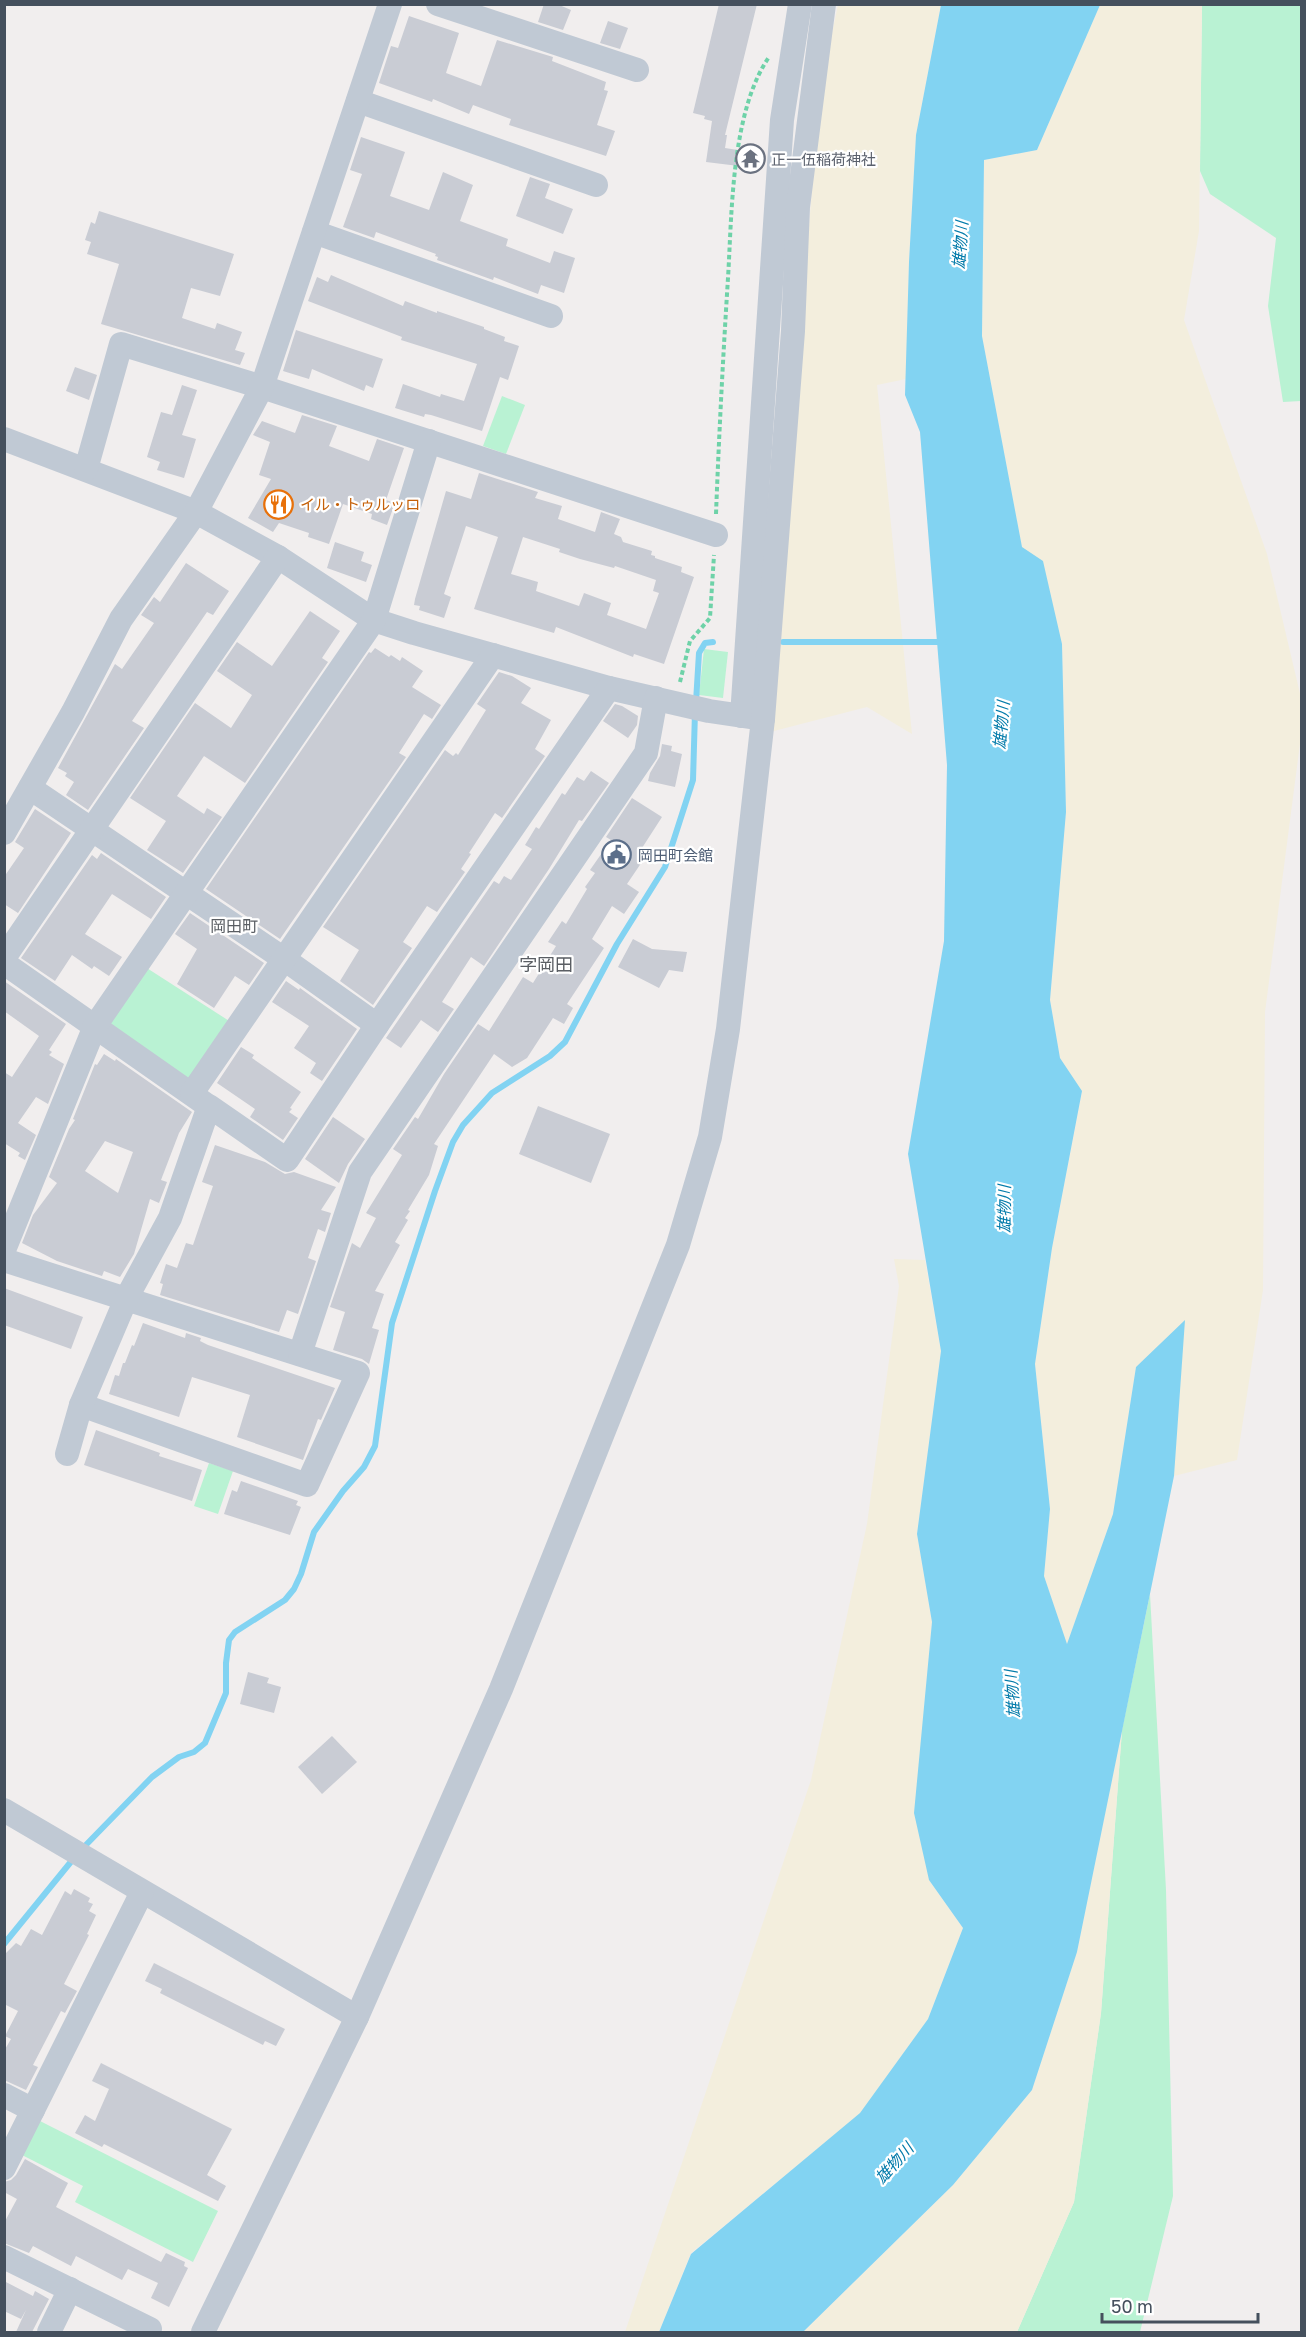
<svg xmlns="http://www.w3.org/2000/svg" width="1306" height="2337" font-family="'Golos Text','Noto Sans JP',sans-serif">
<rect width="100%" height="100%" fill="#f1eeee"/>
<g fill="#b9f2d3">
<polygon points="1202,5 1301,5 1301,401 1283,402 1268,306 1276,238 1210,194 1200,171"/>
<polygon points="502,396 525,405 506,454 483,446"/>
<polygon points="704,649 728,652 723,698 699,695"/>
<polygon points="139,963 237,1026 192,1093 95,1026"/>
<polygon points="209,1463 233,1471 218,1514 194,1506"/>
<polygon points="1150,1594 1166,1890 1173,2196 1140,2332 1017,2332 1074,2202 1101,2013 1122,1730"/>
<polygon points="40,2121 218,2211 193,2262 75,2202 83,2186 22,2155"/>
</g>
<g fill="#f3eedd">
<polygon points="838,5 941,5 916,135 909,262 906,379 877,385 912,734 867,707 770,732 799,343 821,85"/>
<polygon points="1100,5 1202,5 1199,231 1184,320 1267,554 1302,702 1301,736 1265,1012 1263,1290 1237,1460 1174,1476 1184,1326 1136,1367 1113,1514 1067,1645 1044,1576 1050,1509 1035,1364 1052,1248 1082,1092 1060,1058 1050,1000 1066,812 1062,644 1022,548 982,336 984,160 1037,150"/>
<polygon points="894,1259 925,1260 941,1351 917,1534 932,1622 924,1709 929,1880 963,1928 928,2019 860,2114 691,2253 659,2332 625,2332 811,1780 867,1524 899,1286"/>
<polygon points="1122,1730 1101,2013 1074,2202 1017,2332 803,2332 953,2185 1032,2090 1077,1952"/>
</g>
<polygon fill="#82d3f2" points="941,5 1100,5 1037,150 984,160 982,336 1022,547 1043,561 1062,644 1066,812 1050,1000 1060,1058 1082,1091 1052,1248 1035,1364 1050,1509 1044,1576 1067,1644 1113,1514 1136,1367 1185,1320 1174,1476 1077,1952 1032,2090 953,2185 803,2332 659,2332 691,2254 860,2113 928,2019 963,1928 929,1880 914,1813 932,1622 917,1534 941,1351 908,1154 944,941 947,765 920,432 905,395 909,262 916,135"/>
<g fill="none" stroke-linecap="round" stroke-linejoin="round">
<g stroke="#82d3f2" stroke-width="6">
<polyline points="783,642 944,642"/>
<polyline points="696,702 699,653 705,643 713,642"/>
<polyline points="81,1850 152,1777 179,1757 194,1752 205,1743 226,1693 226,1663 229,1640 235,1632 285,1600 294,1589 301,1574 314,1532 343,1491 364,1467 375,1446 392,1323 435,1191 453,1142 463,1125 492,1093 550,1056 565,1042 617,944 665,867 693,780 695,712"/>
<polyline points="4,1944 74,1858"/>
</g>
</g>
<g fill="#c9ccd4" fill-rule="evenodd">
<polygon points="544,4 557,4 571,10 563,30 538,22"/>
<polygon points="719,4 757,4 725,135 727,135 725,148 757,153 755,168 706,162 712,121 704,119 705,116 693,113"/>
<polygon points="409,16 459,33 446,73 481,86 497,40 553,57 552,61 606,82 604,90 608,91 597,125 615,131 606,156 509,125 511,119 473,105 469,114 433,99 432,102 379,83 391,46 398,48"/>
<polygon points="608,21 628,28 620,49 600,43"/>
<polygon points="361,137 405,152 390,196 429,210 443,172 473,185 460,221 508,239 506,246 550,263 554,251 575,258 564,293 541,285 538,294 494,277 493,280 437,260 438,257 435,256 436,254 376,232 374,238 343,227 362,174 350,170"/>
<polygon points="530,177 550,184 545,198 573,209 563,234 516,216"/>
<polygon points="99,211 234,254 220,296 191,288 182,318 215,329 217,323 242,332 235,350 245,353 240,365 101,324 119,264 87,254 91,242 85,240 91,222 95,224"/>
<polygon points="331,275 403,306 405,301 437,313 437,311 484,327 484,329 505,337 504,341 519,346 508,380 500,377 482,431 431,415 425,414 424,417 395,408 403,384 440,397 441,394 464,401 477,364 401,340 402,337 308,301 317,277 328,282"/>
<polygon points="296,330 383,359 373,388 366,385 364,391 312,369 309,379 283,371"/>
<polygon points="75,367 97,375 89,400 66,391"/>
<polygon points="182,385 197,390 182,435 196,439 184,478 157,470 160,462 147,457 161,412 172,415"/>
<polygon points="302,415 337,426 329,446 369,461 377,439 404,448 386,500 395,503 387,525 371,519 372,514 343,504 329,544 308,537 309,533 279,523 273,532 248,518 271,479 259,475 270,442 253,435 262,421 295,433"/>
<path d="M 479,473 L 538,492 L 535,498 L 562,506 L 558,519 L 595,532 L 601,512 L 620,519 L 614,534 L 621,537 L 623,542 L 652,551 L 651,555 L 655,556 L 655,558 L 682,567 L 681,572 L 694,577 L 664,664 L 634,654 L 633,657 L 556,627 L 554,633 L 474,609 L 498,537 L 466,526 L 444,594 L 451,597 L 444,618 L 419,610 L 420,606 L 414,605 L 415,599 L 446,491 L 471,499 ZM 523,537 L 560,549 L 559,552 L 580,559 L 614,568 L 615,566 L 656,580 L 653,591 L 659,593 L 646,629 L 607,615 L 611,603 L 584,593 L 579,606 L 536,591 L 538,582 L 511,574 Z"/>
<polygon points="335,542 364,552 361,561 372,565 366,582 327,568"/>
<polygon points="186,563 229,591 213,615 207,612 132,721 144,728 88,810 66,795 74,782 65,776 67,773 58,768 115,664 122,669 154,623 141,615 154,597 160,602"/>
<polygon points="310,611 340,631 322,658 328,662 245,783 204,756 177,796 204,814 207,808 222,817 183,873 147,850 166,821 130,798 195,703 231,728 252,695 217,671 237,642 272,666"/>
<polygon points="375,648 389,657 391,655 400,661 402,657 423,671 412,687 441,705 432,719 424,714 399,753 406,757 280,939 206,889 369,652 371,653"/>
<polygon points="499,672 512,676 531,688 521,703 551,720 535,749 545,756 502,818 495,813 469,853 471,854 461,869 465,872 437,912 427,906 403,942 412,948 373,1005 340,981 359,950 323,927 445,750 453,756 456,753 458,755 486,710 477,704"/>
<polygon points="615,704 622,706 638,716 637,725 628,738 603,721"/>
<polygon points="662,744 672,746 671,751 682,754 675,787 648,781 650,773 660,756"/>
<polygon points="591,771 609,783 582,821 579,820 549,869 484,966 471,957 442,1002 454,1009 438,1032 421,1020 401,1048 386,1038 494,881 499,884 504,876 511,880 532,849 525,845 536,827 539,829 562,793 565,795 577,777 584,781"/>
<polygon points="632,798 662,817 642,848 648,853 627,884 639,892 624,914 612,906 592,939 604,948 567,1004 573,1008 564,1024 553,1018 527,1058 512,1067 494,1054 434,1144 438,1146 429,1175 408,1210 410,1211 405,1218 408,1220 395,1242 400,1245 375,1291 384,1294 372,1328 379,1330 369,1364 362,1359 333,1350 345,1312 330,1307 352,1243 360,1248 376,1218 366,1213 402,1155 393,1149 415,1117 418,1119 444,1074 478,1024 489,1031 523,977 533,983 556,946 548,942 562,921 566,924 587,889 585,887 595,873 590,870 611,840 606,837"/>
<polygon points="35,809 71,833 18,913 4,904 4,877 24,848 15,842"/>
<polygon points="101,853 166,897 151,919 112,894 85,934 122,957 109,976 94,966 92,969 72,955 55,981 21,958 92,855 97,859"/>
<polygon points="190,913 264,963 249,985 235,976 214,1008 177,984 197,949 175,934"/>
<polygon points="633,939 652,949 687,952 683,972 669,970 659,988 618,967"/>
<polygon points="4,981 66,1024 49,1050 52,1052 49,1055 64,1064 48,1104 36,1097 18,1123 36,1135 25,1160 18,1156 20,1153 4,1143 4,1072 12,1077 39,1036 4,1011"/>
<polygon points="286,981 299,990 300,988 357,1029 322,1081 310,1073 316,1063 294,1048 309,1026 272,1002"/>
<polygon points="241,1047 254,1055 252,1058 301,1092 290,1108 292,1109 289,1112 298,1118 283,1140 250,1117 255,1109 217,1083"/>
<path d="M 104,1054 L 115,1061 L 116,1059 L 192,1112 L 179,1133 L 161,1180 L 167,1182 L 159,1203 L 150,1199 L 134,1254 L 120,1277 L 104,1271 L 102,1276 L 57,1261 L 22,1243 L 33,1215 L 57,1183 L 49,1177 L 69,1129 L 75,1120 L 73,1119 L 95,1064 L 97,1065 ZM 105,1141 L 133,1152 L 118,1193 L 85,1171 Z"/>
<polygon points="538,1106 610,1134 591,1183 519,1154"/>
<polygon points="333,1117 365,1139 348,1164 339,1183 305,1159"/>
<polygon points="215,1145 265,1162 285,1174 294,1172 336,1187 321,1210 331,1213 325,1232 318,1229 308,1258 316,1261 298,1314 287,1310 279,1332 160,1295 163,1284 160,1283 166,1264 177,1268 186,1243 193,1245 213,1186 202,1182"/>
<polygon points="4,1288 83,1317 71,1349 4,1325"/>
<polygon points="143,1323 185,1338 186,1333 201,1338 200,1341 208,1345 335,1388 321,1420 318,1419 303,1460 237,1437 250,1395 192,1377 179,1417 109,1394 115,1375 119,1376 123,1363 125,1363 132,1345 134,1346"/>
<polygon points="96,1430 160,1453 159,1456 202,1470 192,1501 84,1465"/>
<polygon points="241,1481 298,1501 296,1505 301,1507 290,1535 224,1514 232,1490 237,1492"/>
<polygon points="248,1672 269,1678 267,1683 281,1687 274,1713 240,1704"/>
<polygon points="332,1736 357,1762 322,1794 298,1767"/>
<polygon points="74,1889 90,1898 88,1902 93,1904 89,1911 96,1915 87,1934 89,1935 64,1984 77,1991 65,2013 61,2011 33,2065 38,2067 26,2090 4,2080 4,2051 11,2039 5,2036 18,2011 4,2004 4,1955 16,1943 21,1946 31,1929 42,1935 65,1891 71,1895"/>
<polygon points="154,1963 285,2029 276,2046 265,2041 263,2045 160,1993 162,1989 145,1981"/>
<polygon points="101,2063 232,2129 207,2175 226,2186 218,2201 104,2144 102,2147 75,2133 85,2115 95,2121 109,2089 92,2081"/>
<polygon points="25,2159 68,2183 56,2207 161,2262 166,2253 185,2262 184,2266 188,2268 169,2307 151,2298 158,2283 128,2269 122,2280 76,2256 71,2266 33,2246 29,2253 4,2243 4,2223 17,2199 4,2192 4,2182 11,2180 16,2175"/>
<polygon points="4,2281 33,2296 35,2291 49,2299 32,2332 16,2332 26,2310 21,2319 4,2311"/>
</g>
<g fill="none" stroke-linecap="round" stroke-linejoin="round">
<g stroke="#6ed2a8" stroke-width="4" stroke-dasharray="4.5 3" stroke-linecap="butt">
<path d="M 716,514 C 719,435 723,357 728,278 C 732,213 731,112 769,57"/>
<polyline points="680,682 690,641 710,618 714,555"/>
</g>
<g stroke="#c0c9d4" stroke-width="24">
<polyline points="438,4 637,70"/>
<polyline points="358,101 596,185"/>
<polyline points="314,232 551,316"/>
<polyline points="4,439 196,512 278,557 374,620 414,633 609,688 709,711 763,719"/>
<polyline points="86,469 121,344 262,387 716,535"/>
<polyline points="742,716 782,120 800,4"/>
<polyline points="30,788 284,959 377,1025"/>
<polyline points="4,833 73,712 121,619 196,512 262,387 390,4"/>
<polyline points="4,958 278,557"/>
<polyline points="4,963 204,1103"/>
<polyline points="192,1093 493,655"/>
<polyline points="4,1250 95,1026 374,620 429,441"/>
<polyline points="4,1260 358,1373 307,1485 81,1405"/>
<polyline points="300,1354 360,1172 646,753 656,698"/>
<polyline points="67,1454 81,1405 126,1299 170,1218 209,1106 287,1160 377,1025 609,688"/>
<polyline points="4,1810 357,2017"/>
<polyline points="4,2095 33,2110"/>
<polyline points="4,2168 142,1892"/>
<polyline points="4,2257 150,2329"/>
<polyline points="49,2332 70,2289"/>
<polyline points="203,2332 357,2017 501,1689 678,1245 710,1137 728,1029 763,719 793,331 798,207 824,4"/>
</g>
</g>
<defs>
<symbol id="temple-ring" viewBox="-11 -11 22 22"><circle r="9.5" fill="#fff" stroke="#6b7280" stroke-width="1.5"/><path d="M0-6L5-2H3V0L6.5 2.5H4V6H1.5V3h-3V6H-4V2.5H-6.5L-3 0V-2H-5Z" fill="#6b7280"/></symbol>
<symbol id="restaurant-ring" viewBox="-11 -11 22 22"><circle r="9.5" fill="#fff" stroke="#e8710a" stroke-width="1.5"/><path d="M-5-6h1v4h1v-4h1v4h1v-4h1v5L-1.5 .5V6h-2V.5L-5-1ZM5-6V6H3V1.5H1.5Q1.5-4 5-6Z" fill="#e8710a"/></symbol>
<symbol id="civic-ring" viewBox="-11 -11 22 22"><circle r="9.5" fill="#fff" stroke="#5c6f8a" stroke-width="1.5"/><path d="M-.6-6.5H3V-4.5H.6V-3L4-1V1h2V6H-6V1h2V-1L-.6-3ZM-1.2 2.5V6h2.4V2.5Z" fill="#5c6f8a"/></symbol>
</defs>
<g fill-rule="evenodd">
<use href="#temple-ring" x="734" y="142" width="33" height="33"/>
<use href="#restaurant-ring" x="262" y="488" width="33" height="33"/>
<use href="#civic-ring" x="600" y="838" width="33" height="33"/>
</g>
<g text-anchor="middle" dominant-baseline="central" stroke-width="4.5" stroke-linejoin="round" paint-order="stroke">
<g font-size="15" fill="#5b616d" stroke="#fff" text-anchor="start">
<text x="771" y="159">正一伍稲荷神社</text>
</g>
<g font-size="15" fill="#c56008" stroke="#fff" text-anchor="start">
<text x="300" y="504">イル・トゥルッロ</text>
</g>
<g font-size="15" fill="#4e5e75" stroke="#fff" text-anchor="start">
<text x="638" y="855">岡田町会館</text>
</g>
<g font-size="16" font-style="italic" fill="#037baa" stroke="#fff">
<text transform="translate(960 245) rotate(-86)">雄物川</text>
<text transform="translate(1001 725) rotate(-85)">雄物川</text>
<text transform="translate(1004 1209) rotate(-90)">雄物川</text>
<text transform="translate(1012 1694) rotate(-94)">雄物川</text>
<text transform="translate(894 2163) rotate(-48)">雄物川</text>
</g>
<g font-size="16" fill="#5a5e63" stroke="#fff">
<text x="234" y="926">岡田町</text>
</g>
<g font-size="18" fill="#5a5e63" stroke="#fff">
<text x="546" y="964">字岡田</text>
</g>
</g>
<rect width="1306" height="2337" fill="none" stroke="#45505d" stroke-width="12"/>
<path d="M1102 2313v9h156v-9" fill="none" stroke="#45505d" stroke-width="3"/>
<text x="1111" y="2313" font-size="18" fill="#45505d" stroke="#ffffff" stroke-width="4.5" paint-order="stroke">50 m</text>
</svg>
